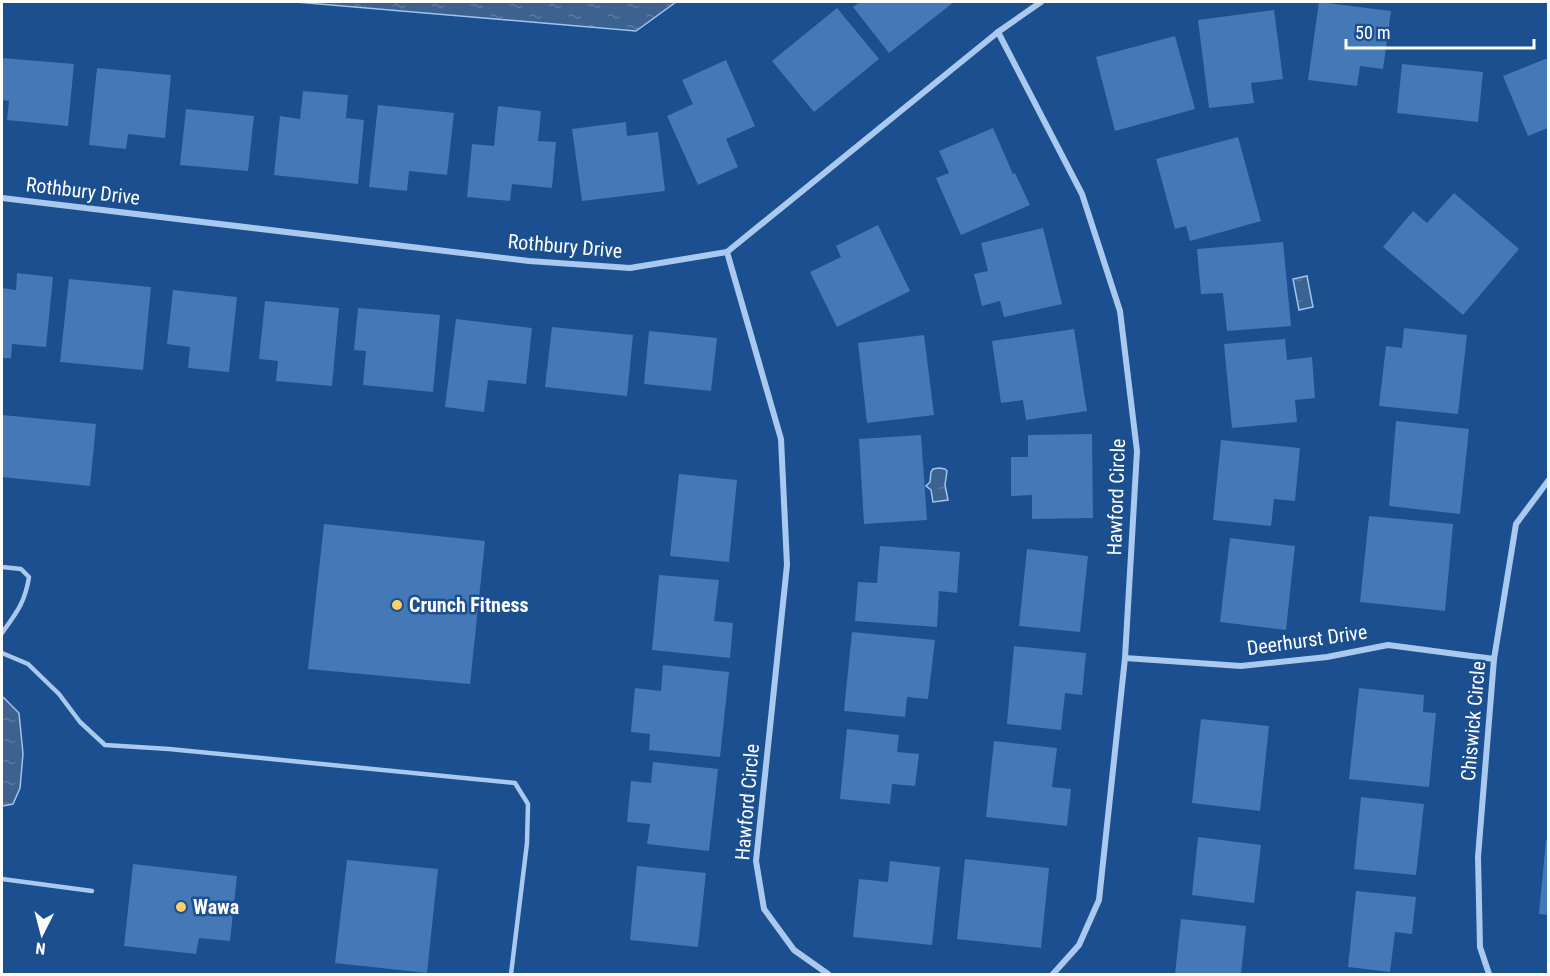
<svg xmlns="http://www.w3.org/2000/svg" width="1550" height="976" font-family="'Roboto Condensed',sans-serif">
<defs>
<pattern id="water-ripples" width="26" height="14" patternUnits="userSpaceOnUse" patternTransform="scale(1.5)"><rect width="26" height="14" fill="#3c6290"/><path d="M2 4q2-2 4 0t4 0M15 11q2-2 4 0t4 0" fill="none" stroke="#597aa1"/></pattern>
</defs>
<rect width="100%" height="100%" fill="#1b4f8f"/>
<g fill="url(#water-ripples)" stroke="#9cc4f0" stroke-width="1.5">
<polygon points="296,2 676,2 636,31"/>
<polygon points="1307,276 1313,307 1299,310 1293,279"/>
<polygon points="939,468 945,469 947,471 945,485 948,500 933,502 931,490 926,486 930,482 931,472 933,469"/>
<polygon points="2,696 19,713 23,754 20,788 13,804 2,806"/>
</g>
<g fill="#4478b7">
<polygon points="860,2 954,2 889,53 853,7"/>
<polygon points="1319,2 1391,11 1383,69 1360,66 1357,86 1308,80"/>
<polygon points="837,8 879,59 814,112 772,61"/>
<polygon points="1274,10 1283,79 1251,83 1254,103 1209,108 1198,20"/>
<polygon points="1175,36 1195,109 1115,131 1096,57"/>
<polygon points="2,58 74,64 68,126 7,120 9,101 2,100"/>
<polygon points="1548,58 1548,128 1528,136 1503,76"/>
<polygon points="726,60 755,126 726,139 738,167 698,185 667,116 693,104 682,80"/>
<polygon points="1402,64 1483,72 1478,122 1397,113"/>
<polygon points="97,68 171,75 165,138 128,134 126,149 89,145"/>
<polygon points="303,91 348,95 346,118 364,120 358,184 274,175 280,116 300,119"/>
<polygon points="378,105 454,113 447,175 409,171 407,191 369,187"/>
<polygon points="498,106 541,111 538,141 556,142 552,188 512,184 510,201 467,197 472,144 494,146"/>
<polygon points="186,109 254,116 248,171 180,165"/>
<polygon points="626,122 627,136 658,132 665,191 582,201 572,129"/>
<polygon points="993,128 1013,174 1015,173 1030,205 961,235 936,178 949,173 939,151"/>
<polygon points="1238,137 1261,221 1190,241 1186,226 1175,229 1156,159"/>
<polygon points="1454,193 1519,249 1463,315 1383,247 1413,211 1427,223"/>
<polygon points="878,225 910,291 837,327 810,272 841,257 836,246"/>
<polygon points="1043,228 1062,304 1004,317 1000,301 982,306 974,274 988,271 981,243"/>
<polygon points="1283,242 1291,326 1227,331 1223,293 1201,294 1197,249"/>
<polygon points="17,273 53,277 46,347 12,344 11,358 2,358 2,288 16,290"/>
<polygon points="69,279 151,287 143,370 60,362"/>
<polygon points="173,290 237,297 229,372 188,368 190,347 167,344"/>
<polygon points="265,301 339,308 332,386 276,381 278,361 259,359"/>
<polygon points="358,308 440,315 433,392 363,385 366,351 354,350"/>
<polygon points="456,319 532,328 526,384 488,380 484,412 445,407"/>
<polygon points="552,327 633,335 627,396 545,387"/>
<polygon points="1404,328 1467,335 1458,414 1379,406 1386,346 1402,348"/>
<polygon points="1074,329 1087,411 1026,420 1023,400 1001,403 992,341"/>
<polygon points="649,331 717,338 711,391 644,384"/>
<polygon points="924,335 934,415 867,423 858,343"/>
<polygon points="1285,339 1287,360 1312,357 1315,398 1295,400 1297,422 1232,428 1224,344"/>
<polygon points="2,415 96,424 90,486 2,477"/>
<polygon points="1396,421 1469,429 1460,514 1389,506"/>
<polygon points="1092,434 1093,518 1032,519 1032,495 1011,496 1011,457 1028,457 1028,435"/>
<polygon points="921,435 927,520 864,524 859,439"/>
<polygon points="1221,440 1300,448 1295,501 1274,499 1271,526 1213,520"/>
<polygon points="679,474 737,480 729,562 670,556"/>
<polygon points="1369,516 1453,524 1445,611 1360,602"/>
<polygon points="324,524 485,541 470,684 308,669"/>
<polygon points="1230,538 1295,546 1286,630 1220,622"/>
<polygon points="880,546 960,552 957,593 939,591 937,627 855,621 858,582 877,583"/>
<polygon points="1027,549 1088,556 1080,632 1019,626"/>
<polygon points="659,575 719,580 714,621 733,623 730,658 652,650"/>
<polygon points="852,632 935,640 928,699 907,697 905,717 844,711"/>
<polygon points="1014,646 1086,653 1082,695 1065,693 1061,730 1007,724"/>
<polygon points="663,665 729,672 720,757 649,750 650,734 631,732 635,688 661,691"/>
<polygon points="1359,688 1424,695 1423,712 1436,713 1429,787 1349,779"/>
<polygon points="1201,719 1269,726 1260,811 1192,803"/>
<polygon points="847,729 899,735 897,752 919,754 915,786 892,784 890,804 840,799"/>
<polygon points="994,741 1057,748 1052,787 1071,789 1067,826 986,817"/>
<polygon points="653,762 718,769 709,851 647,844 650,824 627,822 631,781 651,783"/>
<polygon points="1361,797 1424,804 1416,875 1354,869"/>
<polygon points="1198,837 1261,845 1254,903 1192,895"/>
<polygon points="1546,840 1548,840 1548,915 1539,914"/>
<polygon points="965,859 1049,868 1041,948 957,939"/>
<polygon points="347,860 438,869 427,973 335,963"/>
<polygon points="890,861 940,867 932,945 853,937 859,879 888,882"/>
<polygon points="133,864 237,876 230,941 199,938 196,954 124,946"/>
<polygon points="637,866 706,873 698,947 630,940"/>
<polygon points="1356,891 1416,897 1412,934 1395,932 1390,972 1348,967"/>
<polygon points="1181,919 1246,926 1241,974 1175,974"/>
</g>
<g fill="none" stroke-linecap="round" stroke-linejoin="round">
<g stroke="#a9c9ee" stroke-width="4.5">
<path d="M 2,567 L 21,569 L 29,577 C 25,603 16,613 2,633"/>
<polyline points="2,653 28,664 59,694 80,722 105,745 169,749 515,783 528,804 527,843 511,974"/>
<polyline points="2,879 92,891"/>
</g>
<g stroke="#a9c9ee" stroke-width="6">
<polyline points="998,32 1082,194 1120,311 1137,451 1125,658 1099,900 1079,945 1053,974"/>
<polyline points="2,198 529,261 630,268 727,252 998,32 1041,2"/>
<polyline points="727,252 781,439 787,565 756,861 764,909 794,950 828,974"/>
<polyline points="1125,658 1241,666 1327,657 1388,645 1494,659"/>
<polyline points="1489,974 1480,947 1478,857 1494,659 1516,524 1548,481"/>
</g>
</g>
<g fill="#ffd166" stroke="#1b4f8f" stroke-width="2">
<circle cx="397" cy="605" r="6"/>
<circle cx="181" cy="907" r="6"/>
</g>
<g text-anchor="middle" dominant-baseline="central" stroke-width="5" stroke-linejoin="round" paint-order="stroke">
<g font-size="20" fill="#fff" stroke="#1b4f8f">
<text transform="translate(83 191) rotate(7)">Rothbury Drive</text>
<text transform="translate(565 246) rotate(5)">Rothbury Drive</text>
<text transform="translate(1116 497) rotate(-88)">Hawford Circle</text>
<text transform="translate(1307 640) rotate(-8)">Deerhurst Drive</text>
<text transform="translate(1473 721) rotate(-85)">Chiswick Circle</text>
<text transform="translate(747 802) rotate(-85)">Hawford Circle</text>
</g>
<g font-size="20" font-weight="bold" fill="#fff" stroke="#1b4f8f" text-anchor="start">
<text x="409" y="605">Crunch Fitness</text>
<text x="193" y="907">Wawa</text>
</g>
</g>
<rect width="1550" height="976" fill="none" stroke="#ffffff" stroke-width="6"/>
<g transform="translate(42 934) rotate(186)" stroke="#1b4f8f" stroke-width="4.5" paint-order="stroke">
<path d="M0-4.5L10 22L0 15L-10 22Z" fill="#ffffff"/>
<text y="-9" font-size="16" font-weight="bold" text-anchor="middle" fill="#ffffff">N</text>
</g>
<path d="M1346 39v9h188v-9" fill="none" stroke="#ffffff" stroke-width="3"/>
<text x="1355" y="39" font-size="18" fill="#ffffff" stroke="#1b4f8f" stroke-width="4.5" paint-order="stroke">50 m</text>
</svg>
